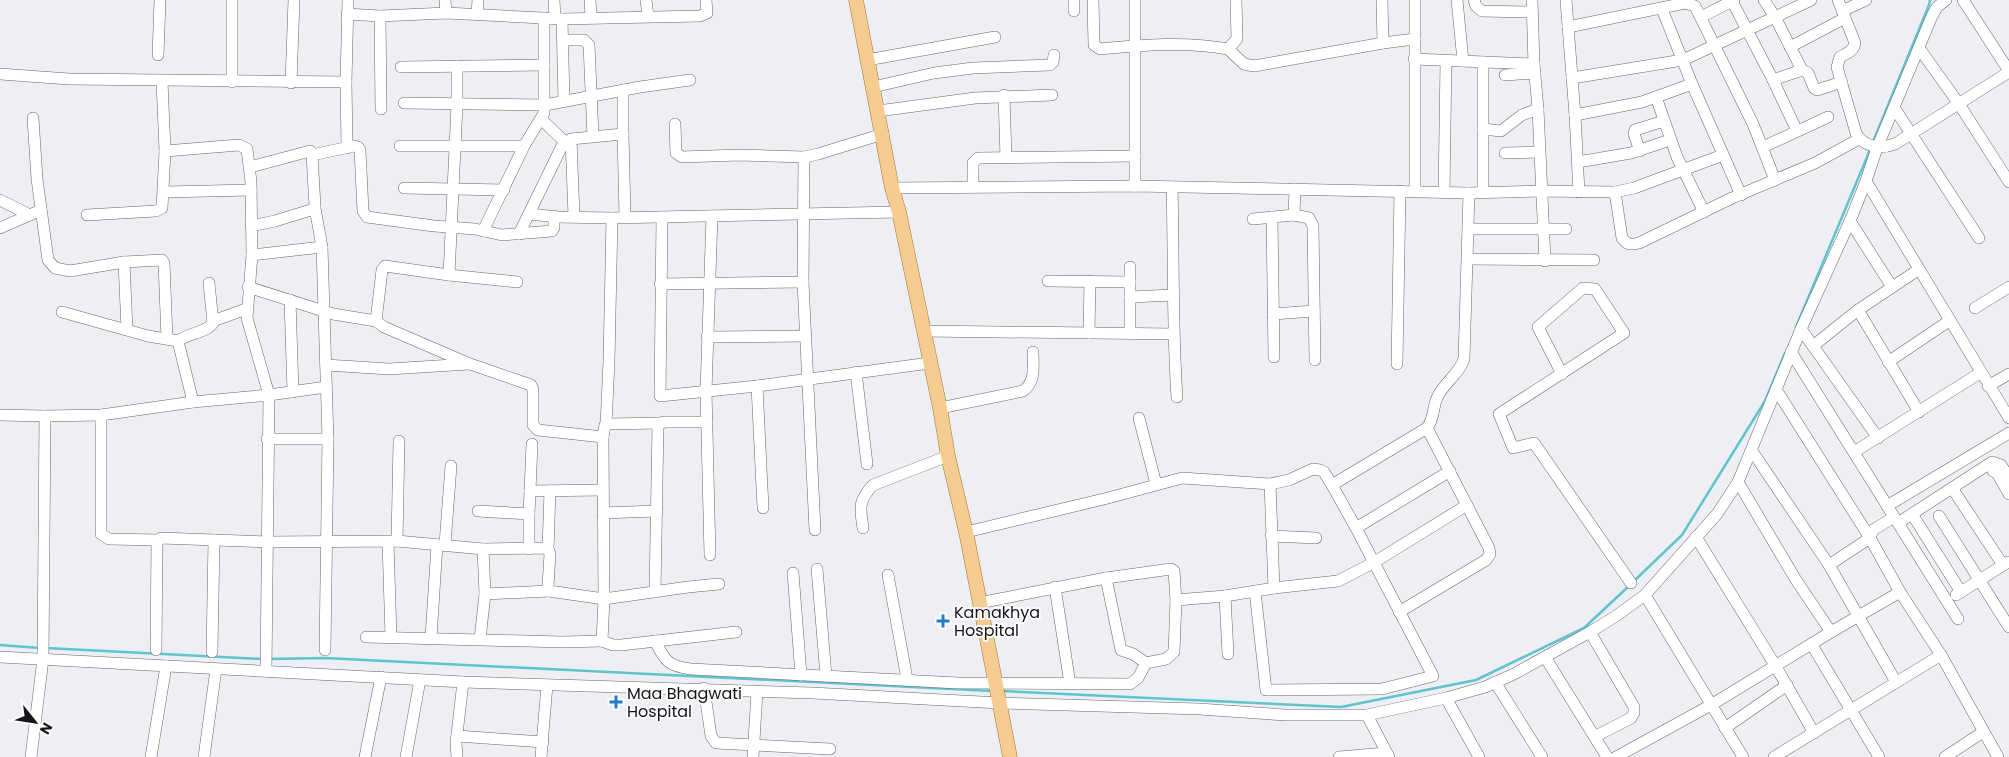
<svg xmlns="http://www.w3.org/2000/svg" width="2009" height="757" font-family="Poppins,sans-serif">
<rect width="100%" height="100%" fill="#eeeef5"/>
<g fill="none" stroke-linecap="round" stroke-linejoin="round">
<g stroke="#60c4cc" stroke-width="2.5">
<polyline points="1873,142 1929,5 1930,0"/>
<polyline points="1796,327 1870,150"/>
<polyline points="1634,581 1682,535 1765,401 1785,353"/>
<polyline points="0,645 40,648"/>
<polyline points="46,648 262,659"/>
<polyline points="270,659 325,658 992,691"/>
<polyline points="1002,691 1341,707 1476,680 1584,628 1630,585"/>
</g>
<defs>
<g id="minor">
<polyline points="445,0 446,13"/>
<polyline points="554,0 555,18"/>
<polyline points="590,0 591,17"/>
<polyline points="646,0 648,16"/>
<path d="M 1093,0 L 1094,45 L 1100,49 C 1141,45 1187,41 1228,49 L 1237,39 L 1236,0"/>
<polyline points="1382,0 1383,43"/>
<polyline points="1457,0 1463,61"/>
<polyline points="1474,0 1476,6 1482,11 1532,12"/>
<polyline points="1532,0 1534,64 1538,109 1545,261"/>
<polyline points="1566,0 1575,115 1579,192"/>
<path d="M 1838,0 L 1855,43 C 1854,51 1846,54 1840,57 L 1837,67 L 1856,133 C 1864,148 1881,149 1895,144 L 2009,72"/>
<polyline points="1963,0 2009,71"/>
<polyline points="1732,1 1773,80 1797,131"/>
<polyline points="1662,9 1692,84 1741,195"/>
<polyline points="1074,11 1074,0"/>
<polyline points="1842,11 1866,0"/>
<polyline points="347,14 380,16 446,13 562,19 700,16 707,13 706,0"/>
<polyline points="477,14 478,0"/>
<polyline points="380,16 381,109"/>
<polyline points="1701,17 1734,0"/>
<polyline points="562,19 564,101"/>
<polyline points="1568,27 1685,3 1695,6 1753,124 1775,180"/>
<polyline points="563,40 584,40 589,45 593,136"/>
<polyline points="1790,47 1845,18"/>
<polyline points="1919,48 1959,104 2009,182"/>
<polyline points="1228,49 1244,64 1254,66 1383,43 1415,39"/>
<polyline points="158,55 160,0"/>
<polyline points="1414,59 1534,64"/>
<polyline points="867,60 995,37"/>
<polyline points="457,66 457,105 449,275 385,266 382,270 376,321 384,327 470,364 531,385 533,390 533,425 538,430 603,437"/>
<polyline points="401,67 544,65"/>
<polyline points="1802,70 1775,17 1811,0"/>
<polyline points="0,74 69,79 346,82"/>
<polyline points="1505,75 1535,73"/>
<polyline points="1572,78 1683,60 1775,17 1764,0"/>
<polyline points="1773,80 1802,70 1808,73 1814,88 1817,90 1842,82"/>
<polyline points="232,82 232,0"/>
<polyline points="291,83 294,0"/>
<polyline points="873,87 934,73 973,68 1050,65 1053,62 1054,55"/>
<polyline points="623,90 623,134"/>
<polyline points="1004,95 1006,158"/>
<polyline points="1656,97 1677,157 1704,212"/>
<polyline points="404,103 545,105 640,87 690,80"/>
<polyline points="1895,109 1979,238"/>
<polyline points="878,111 975,98 1052,95"/>
<polyline points="1575,115 1642,102 1692,84"/>
<polyline points="33,118 37,179 48,260 55,268 70,271 124,262 162,260 164,263 167,339"/>
<polyline points="541,119 565,142"/>
<polyline points="675,124 676,153 682,157 739,155 804,157 818,154 883,134"/>
<polyline points="1483,129 1501,131 1522,115 1538,109"/>
<polyline points="400,146 524,146"/>
<polyline points="1763,147 1828,117"/>
<polyline points="347,148 346,82 348,0"/>
<polyline points="165,151 239,145 247,149 251,182 252,255 247,318 269,395 326,387"/>
<polyline points="1640,151 1634,134 1635,130 1664,121"/>
<polyline points="1505,153 1539,152"/>
<polyline points="1578,162 1631,153 1670,140"/>
<polyline points="250,167 310,151 312,155"/>
<polyline points="1866,181 2009,418"/>
<polyline points="1135,186 1135,0"/>
<polyline points="973,187 973,163 978,158 1135,156"/>
<path d="M 1172,187 C 1174,258 1172,327 1177,397"/>
<polyline points="404,188 504,190"/>
<polyline points="892,188 1135,186 1469,193 1541,191 1615,192 1634,188 1723,155"/>
<polyline points="1295,189 1294,215 1309,218 1313,226 1315,360"/>
<polyline points="1415,191 1415,0"/>
<polyline points="164,192 251,190"/>
<polyline points="1444,192 1446,61"/>
<path d="M 1615,192 L 1622,238 C 1627,245 1631,245 1639,243 L 1732,198 L 1815,163 L 1859,139"/>
<polyline points="1483,193 1483,62"/>
<polyline points="0,200 30,215"/>
<polyline points="315,208 322,247 328,439"/>
<polyline points="530,214 557,217 612,218 899,212"/>
<polyline points="87,215 156,211 162,208 165,151 162,81"/>
<polyline points="574,216 571,139 623,134 625,217"/>
<polyline points="662,217 660,396 757,386 930,363"/>
<polyline points="1272,217 1274,357"/>
<polyline points="1253,219 1294,215"/>
<polyline points="1850,221 1892,287"/>
<polyline points="251,226 275,221 314,209 315,206 312,155 354,146 358,147 360,150 363,211 367,217 434,226 475,229 502,235 552,231 554,228 554,216"/>
<polyline points="0,228 41,210"/>
<polyline points="1469,229 1566,229"/>
<polyline points="483,231 524,146 544,113 544,18"/>
<polyline points="519,234 562,146 565,142 570,140"/>
<polyline points="252,255 322,247"/>
<polyline points="1468,259 1594,260"/>
<polyline points="124,262 127,330"/>
<polyline points="1130,267 1130,333"/>
<polyline points="449,275 517,282"/>
<polyline points="1048,281 1130,282"/>
<polyline points="803,282 815,530"/>
<polyline points="660,284 803,282 804,157"/>
<polyline points="248,287 333,314 376,321"/>
<polyline points="1130,297 1173,295"/>
<polyline points="290,300 293,392"/>
<polyline points="1975,308 2009,287"/>
<polyline points="1858,310 1919,412"/>
<polyline points="62,312 148,336 178,341 193,402"/>
<polyline points="1273,314 1314,311"/>
<polyline points="213,321 246,309"/>
<polyline points="1801,329 1813,346 1858,310 1918,270"/>
<polyline points="923,331 1173,334"/>
<polyline points="1089,333 1090,281"/>
<polyline points="707,337 806,336"/>
<path d="M 178,341 C 188,333 206,333 213,323 L 209,283"/>
<polyline points="1813,346 1878,438"/>
<polyline points="1791,352 1958,619"/>
<polyline points="1888,362 1949,321"/>
<polyline points="1397,364 1400,191"/>
<polyline points="326,365 389,369 469,364"/>
<polyline points="856,372 867,464"/>
<polyline points="1562,374 1538,327 1583,288 1595,289 1624,333 1499,414 1513,448 1534,443 1631,583"/>
<polyline points="757,386 763,508"/>
<polyline points="1988,386 2009,374"/>
<path d="M 940,408 L 1023,391 C 1036,382 1033,366 1033,352"/>
<polyline points="0,415 45,416 101,415 193,402 269,395 266,671"/>
<polyline points="101,415 101,534 109,539 158,540"/>
<polyline points="1139,418 1156,484"/>
<polyline points="660,423 608,424 605,425 603,437 604,599 602,641 613,645 621,645 736,632"/>
<polyline points="606,425 609,361 612,218"/>
<path d="M 1427,428 C 1435,417 1432,409 1437,398 C 1443,383 1459,375 1464,359 L 1469,193"/>
<polyline points="267,439 328,439 325,650"/>
<polyline points="1752,451 1829,565 1896,682"/>
<polyline points="1854,452 1980,373"/>
<polyline points="1993,471 1997,473 2009,494"/>
<polyline points="1738,482 1796,580 1831,632"/>
<polyline points="1332,485 1427,428 1489,548 1490,554 1486,560 1399,612"/>
<polyline points="1952,488 2003,565"/>
<polyline points="530,491 603,490"/>
<polyline points="1887,506 2009,433"/>
<polyline points="478,511 529,514 529,549"/>
<polyline points="603,513 657,511"/>
<polyline points="529,514 532,444"/>
<polyline points="1912,514 1961,592"/>
<polyline points="1939,516 2009,627"/>
<polyline points="1898,523 1992,462 2001,465 2009,478"/>
<path d="M 863,528 C 860,507 858,501 873,485 L 948,456"/>
<polyline points="1356,528 1450,471"/>
<polyline points="966,532 1108,498 1182,478 1270,484 1289,480 1313,469 1320,470 1324,472 1332,485 1356,528 1433,676 1382,689 1266,690 1255,591"/>
<polyline points="1271,536 1316,538"/>
<polyline points="1696,537 1775,665 1814,733"/>
<polyline points="397,541 399,441"/>
<polyline points="388,542 391,637"/>
<polyline points="445,544 451,466"/>
<polyline points="548,549 550,491"/>
<polyline points="710,555 706,391 712,216"/>
<polyline points="1829,565 1870,538 1873,530 1894,517"/>
<polyline points="817,569 826,676"/>
<polyline points="793,573 801,675"/>
<polyline points="888,575 907,679"/>
<polyline points="1106,578 1121,650 1133,654 1146,663"/>
<polyline points="1055,587 1070,684"/>
<polyline points="1274,588 1338,581 1373,563 1467,505"/>
<polyline points="655,591 658,426 663,422 707,422"/>
<polyline points="485,594 549,591"/>
<polyline points="1645,595 1743,757"/>
<polyline points="1956,595 2008,562"/>
<polyline points="1225,596 1228,654"/>
<polyline points="979,603 1106,578 1171,569 1174,571 1176,601"/>
<polyline points="1590,632 1634,707 1634,713 1631,718 1596,736"/>
<polyline points="366,637 562,642 602,641"/>
<polyline points="431,637 437,545"/>
<polyline points="480,639 485,594 483,549"/>
<path d="M 655,641 C 665,661 668,666 691,669 L 958,683 L 1130,684 L 1138,678 L 1146,663 L 1166,659 L 1174,652 L 1176,600 L 1225,596 L 1274,588 L 1270,484"/>
<polyline points="1812,645 1879,757"/>
<polyline points="156,650 157,542 161,538 267,542 397,541 483,549 546,548 548,549 550,554 548,586 549,591 604,599 688,587 719,584"/>
<polyline points="212,652 214,540"/>
<polyline points="1941,655 1998,757"/>
<polyline points="0,657 463,682 812,693 1000,703 1199,709 1285,715 1367,715 1446,698 1485,687 1514,674 1590,632 1616,616 1645,595 1717,514 1738,482 1801,329 1850,221 1866,181 1877,148 1932,16 1937,7 1946,0"/>
<polyline points="1545,657 1607,757"/>
<polyline points="1495,682 1542,757"/>
<polyline points="704,688 711,736 716,743 830,749"/>
<polyline points="1446,698 1479,757"/>
<polyline points="1367,715 1389,757"/>
<polyline points="1725,728 1787,685"/>
<polyline points="457,736 543,742"/>
<polyline points="31,757 43,659 45,416"/>
<polyline points="151,757 166,666"/>
<polyline points="204,757 216,669"/>
<polyline points="365,757 381,677"/>
<polyline points="406,757 420,680"/>
<polyline points="457,757 456,743 463,682"/>
<polyline points="541,757 547,685"/>
<polyline points="753,757 757,692"/>
<polyline points="1339,757 1386,753"/>
<polyline points="1616,757 1711,705 1831,632 1900,592"/>
<polyline points="1774,757 1941,655 1900,592 1870,538 1777,391"/>
<polyline points="1945,757 1983,732"/>
</g>
<polyline id="major" points="856,0 892,188 899,212 940,408 948,456 966,532 1010,757"/>
</defs>
<use href="#minor" stroke="#66666c" stroke-width="12"/>
<use href="#major" stroke="#a17635" stroke-width="15"/>
<use href="#minor" stroke="#fff" stroke-width="11"/>
<use href="#major" stroke="#f4cc8f" stroke-width="14"/>
</g>
<g fill="#257bc9" stroke="#fcfcfe" stroke-width="2">
<path d="M940.5 613.5h5v5h5v5h-5v5h-5v-5h-5v-5h5z"/>
<path d="M613.5 694.5h5v5h5v5h-5v5h-5v-5h-5v-5h5z"/>
</g>
<g text-anchor="middle" dominant-baseline="central" stroke-width="4" stroke-linejoin="round" paint-order="stroke">
<g font-size="16" fill="#151417" stroke="#fcfcfe" text-anchor="start">
<text x="954" y="612">Kamakhya<tspan x="954" dy="18">Hospital</tspan></text>
<text x="627" y="693">Maa Bhagwati<tspan x="627" dy="18">Hospital</tspan></text>
</g>
</g>
<g transform="translate(35 722) rotate(120)" stroke="#fcfcfe" stroke-width="4" paint-order="stroke">
<path d="M0-4L9 19L0 12L-9 19Z" fill="#151417"/>
<text y="-8" font-size="14" font-weight="bold" text-anchor="middle" fill="#151417">N</text>
</g>
</svg>
